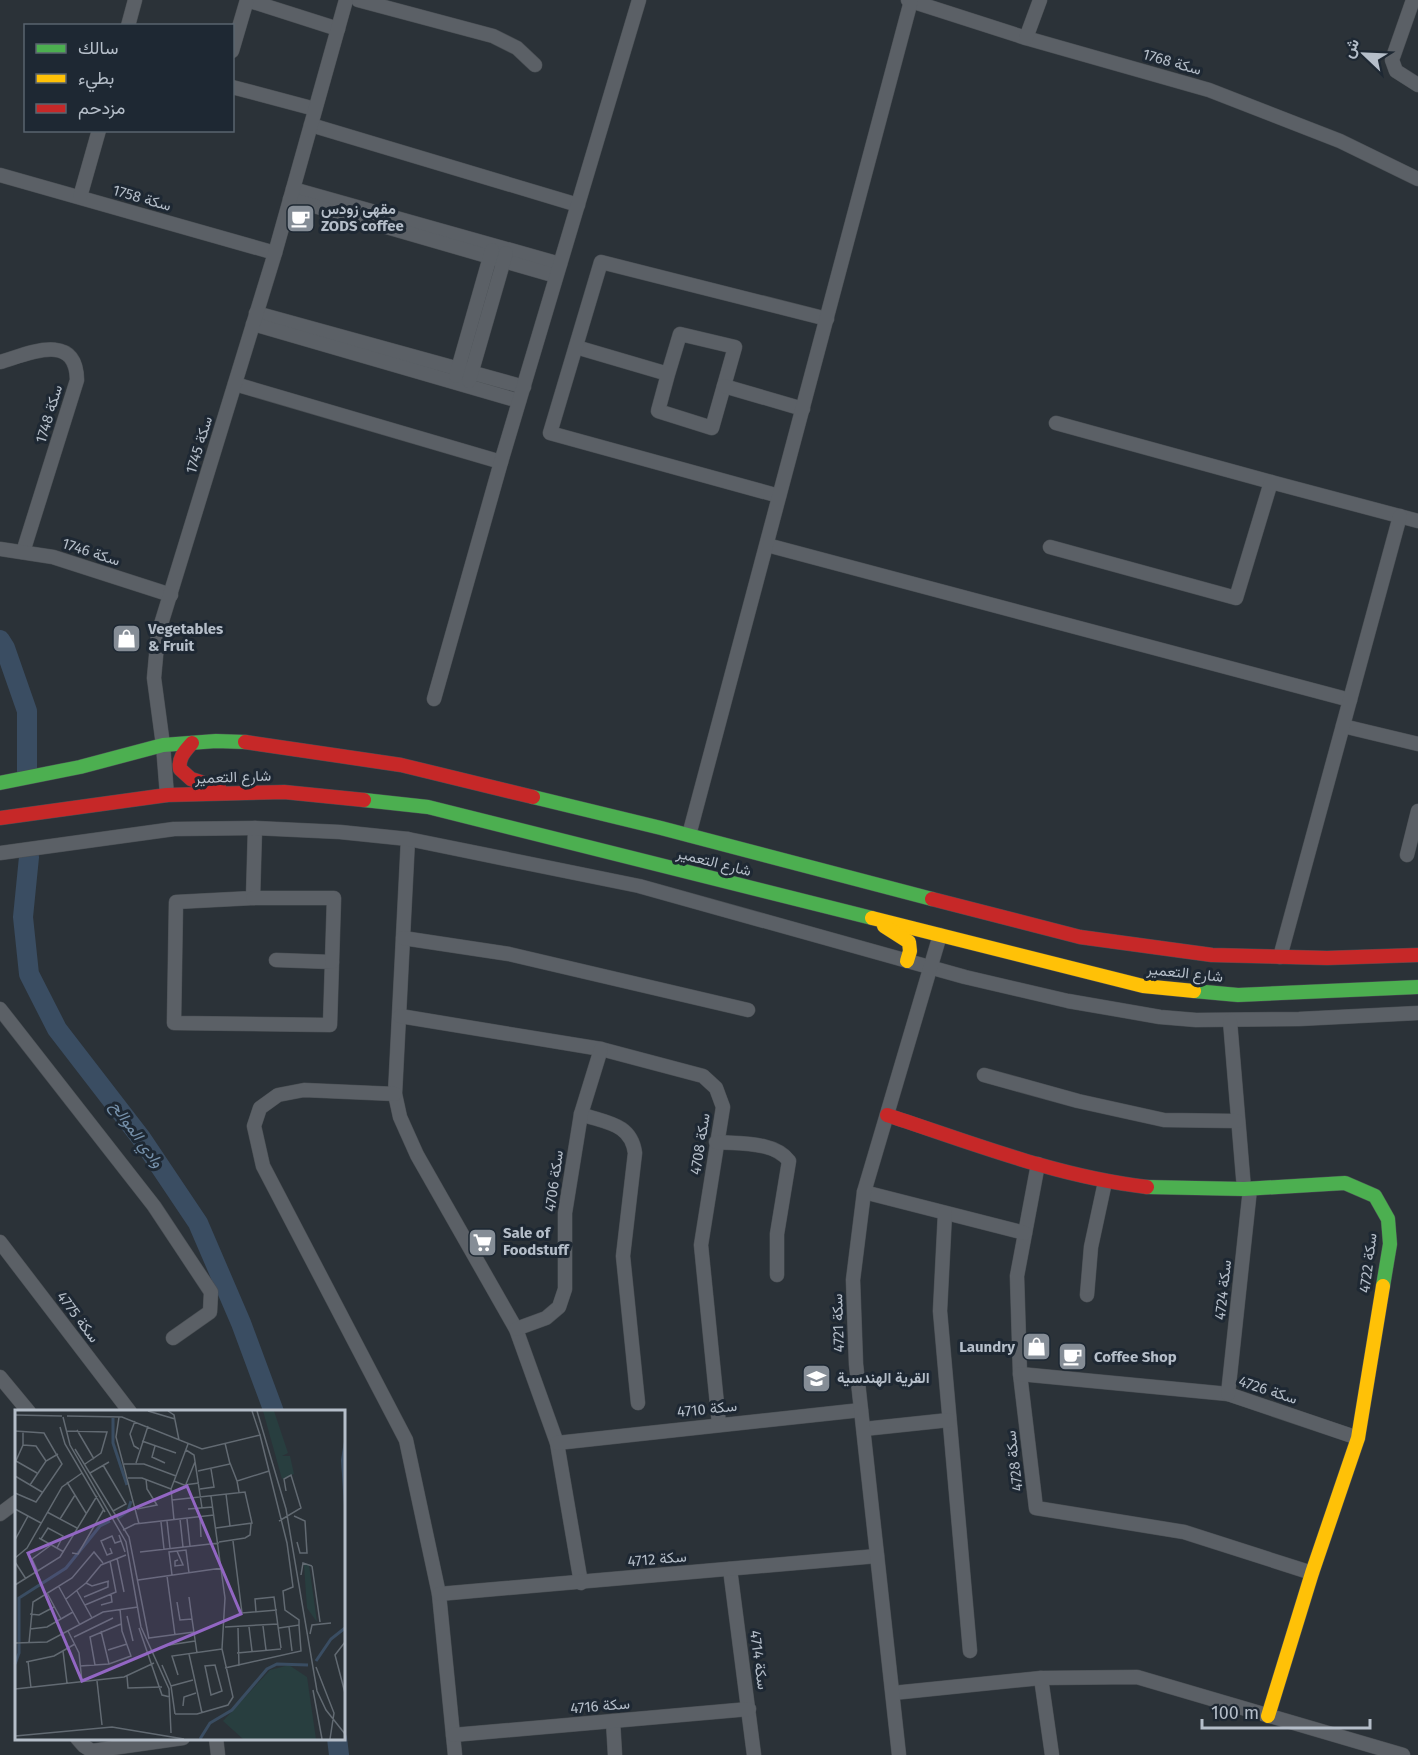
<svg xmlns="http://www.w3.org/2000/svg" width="1418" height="1755" font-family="'Fira Sans',Vazirmatn,sans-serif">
<rect width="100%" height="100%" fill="#2b3238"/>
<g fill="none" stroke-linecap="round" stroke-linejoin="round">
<g stroke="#3a4d62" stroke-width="20">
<polyline points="0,640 5,648 27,711 27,771"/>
<polyline points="29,857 23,917 29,974 57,1029 141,1138 198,1223 241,1323 274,1412"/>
<polyline points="337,1738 339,1755"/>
</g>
<defs>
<g id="street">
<polyline points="247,0 338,29"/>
<polyline points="358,0 493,36 517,48 535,65"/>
<polyline points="908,0 1026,38 1209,90 1340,141 1418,179"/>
<polyline points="1413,0 1392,60 1396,71 1418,85"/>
<polyline points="128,26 135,0"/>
<polyline points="1026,38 1040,0"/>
<polyline points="232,51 247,0"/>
<polyline points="232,87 315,109"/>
<polyline points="311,125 578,205"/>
<polyline points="0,175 275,253"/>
<polyline points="293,189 560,264"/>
<polyline points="80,197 99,130"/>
<polyline points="290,199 556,276"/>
<polyline points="256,313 524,387"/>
<polyline points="253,324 519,401"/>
<polyline points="576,347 668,374 680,334 735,347 712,428 658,411 668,374"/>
<path d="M 0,362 C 28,354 76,331 77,380 L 23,552"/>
<polyline points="456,376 492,250"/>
<polyline points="469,381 506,253"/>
<polyline points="235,384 501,462"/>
<polyline points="724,386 803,409"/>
<polyline points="1056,423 1271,482"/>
<polyline points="779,496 550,433 601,262 827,319"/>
<polyline points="767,545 1350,700"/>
<polyline points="1050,547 1236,598 1271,482 1418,521"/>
<polyline points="0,549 53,557 171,595"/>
<polyline points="434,699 501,462 639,0"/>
<polyline points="1343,726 1418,744"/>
<polyline points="167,795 163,745 154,678 158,634 275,253 346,0"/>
<polyline points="255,828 253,898 176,902 174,1023 330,1025 332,962 276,960"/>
<polyline points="689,835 911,1"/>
<polyline points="408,839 395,1094 400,1117 417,1155 516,1329 557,1443 581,1583"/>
<polyline points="0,853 174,829 255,828 340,832 408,839 639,886 965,977 1068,1001 1160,1017 1196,1020 1299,1019 1418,1013"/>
<polyline points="1407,855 1418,811"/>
<polyline points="253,898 334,898 332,962"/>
<polyline points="403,938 509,954 748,1010"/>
<polyline points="1280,957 1400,516"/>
<polyline points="0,1009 154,1206 211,1292 210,1312 173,1338"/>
<polyline points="400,1016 601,1049 703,1076 716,1088 723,1107 701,1245 719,1424"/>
<polyline points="1230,1021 1244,1189"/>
<polyline points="984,1075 1078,1101 1164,1120 1237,1121"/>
<polyline points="395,1094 304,1090 278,1095 260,1108 254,1126 263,1166 406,1440 439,1594 455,1755"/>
<path d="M 581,1114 C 606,1123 631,1123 635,1153 L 623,1256 L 638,1403"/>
<path d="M 716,1142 C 739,1144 774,1141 789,1161 L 777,1234 L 777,1275"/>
<polyline points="1038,1164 1017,1276 1020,1374 1036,1508 1184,1532 1312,1573"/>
<polyline points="864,1192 1025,1233"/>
<polyline points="945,1213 940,1311 970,1651"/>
<polyline points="0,1242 130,1412"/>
<polyline points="1087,1295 1091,1247 1105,1182"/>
<polyline points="516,1329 546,1318 559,1307 565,1289 565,1213 581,1114 601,1049"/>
<polyline points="1020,1374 1228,1394 1358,1438"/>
<polyline points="0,1377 29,1412"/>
<polyline points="1228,1394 1250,1189"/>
<polyline points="864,1429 949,1420"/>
<polyline points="557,1443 861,1410"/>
<polyline points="0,1514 16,1502"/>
<polyline points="730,1569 754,1755"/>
<polyline points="439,1594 877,1556"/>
<polyline points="1041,1678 1052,1755"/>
<polyline points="893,1693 1041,1678 1137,1677 1403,1755"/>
<polyline points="613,1721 615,1755"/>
<polyline points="453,1735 749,1709"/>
<polyline points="77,1738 84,1746 92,1751 183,1738"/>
<polyline points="216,1738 218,1755"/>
<polyline points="899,1755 856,1364 853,1280 864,1192 940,935"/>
</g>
<g id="fast">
<polyline points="0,783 80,767 163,745 216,741 245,742"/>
<polyline points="533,797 661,828 932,899"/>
<polyline points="364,800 428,807 872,918"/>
<polyline points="1194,991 1238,995 1418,987"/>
<polyline points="1147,1187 1244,1189 1345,1183 1375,1196 1388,1219 1390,1244 1383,1286"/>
</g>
<g id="slow">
<polyline points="872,918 1143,986 1194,991"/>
<polyline points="884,926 909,942 910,951 907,961"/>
<polyline points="1268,1716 1312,1573 1358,1438 1383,1286"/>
</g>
<g id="jam">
<polyline points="245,742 401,765 533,797"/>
<path d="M 192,743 C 185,751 178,758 180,769 L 191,779 L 219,788"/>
<polyline points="0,818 167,795 284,792 364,800"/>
<polyline points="932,899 1080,937 1212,955 1327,958 1418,955"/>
<path d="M 887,1115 C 972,1143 1058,1177 1147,1187"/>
</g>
</defs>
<use href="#street" stroke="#494e53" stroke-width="15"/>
<use href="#fast" stroke="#494e53" stroke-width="15"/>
<use href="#slow" stroke="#494e53" stroke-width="15"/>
<use href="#jam" stroke="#494e53" stroke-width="15"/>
<use href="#street" stroke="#5b6066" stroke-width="14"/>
<use href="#fast" stroke="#4caf50" stroke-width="14"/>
<use href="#slow" stroke="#ffc107" stroke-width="14"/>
<use href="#jam" stroke="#c62828" stroke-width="14"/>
</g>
<defs>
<symbol id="cafe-square" viewBox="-11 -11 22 22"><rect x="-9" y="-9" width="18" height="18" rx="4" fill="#858d96" stroke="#1e2833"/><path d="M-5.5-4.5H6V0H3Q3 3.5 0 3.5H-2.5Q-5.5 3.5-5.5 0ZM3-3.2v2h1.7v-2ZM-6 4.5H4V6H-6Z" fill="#fff"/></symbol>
<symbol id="shop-square" viewBox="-11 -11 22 22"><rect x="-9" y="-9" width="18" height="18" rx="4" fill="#858d96" stroke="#1e2833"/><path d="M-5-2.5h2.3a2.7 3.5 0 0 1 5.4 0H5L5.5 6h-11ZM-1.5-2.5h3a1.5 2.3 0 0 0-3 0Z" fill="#fff"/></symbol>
<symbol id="supermarket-square" viewBox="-11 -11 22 22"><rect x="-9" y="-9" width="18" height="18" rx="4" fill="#858d96" stroke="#1e2833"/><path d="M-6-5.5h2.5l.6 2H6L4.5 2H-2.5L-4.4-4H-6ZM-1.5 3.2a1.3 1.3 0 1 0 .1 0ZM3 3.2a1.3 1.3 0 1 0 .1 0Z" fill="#fff"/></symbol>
<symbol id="school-square" viewBox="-11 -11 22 22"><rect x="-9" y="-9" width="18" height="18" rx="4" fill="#858d96" stroke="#1e2833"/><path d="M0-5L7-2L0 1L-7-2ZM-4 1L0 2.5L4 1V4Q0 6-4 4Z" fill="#fff"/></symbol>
</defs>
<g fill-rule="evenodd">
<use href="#cafe-square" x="284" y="202" width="33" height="33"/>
<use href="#shop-square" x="110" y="622" width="33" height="33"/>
<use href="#supermarket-square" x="466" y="1226" width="33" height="33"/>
<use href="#shop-square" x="1020" y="1330" width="33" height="33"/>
<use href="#cafe-square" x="1056" y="1340" width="33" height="33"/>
<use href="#school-square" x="800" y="1362" width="33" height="33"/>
</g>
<g text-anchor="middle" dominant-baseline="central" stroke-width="6" stroke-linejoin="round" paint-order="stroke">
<g font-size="15" fill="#b5bec9" stroke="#1e2833">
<text transform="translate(1172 62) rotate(16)">سكة 1768</text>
<text transform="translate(142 198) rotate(16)">سكة 1758</text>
<text transform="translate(49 414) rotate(-73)">سكة 1748</text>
<text transform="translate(199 445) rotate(-73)">سكة 1745</text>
<text transform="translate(91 552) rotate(18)">سكة 1746</text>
<text transform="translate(233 777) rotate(-2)">شارع التعمير</text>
<text transform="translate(714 862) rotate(14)">شارع التعمير</text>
<text transform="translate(1185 973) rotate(6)">شارع التعمير</text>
<text transform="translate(700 1144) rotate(-81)">سكة 4708</text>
<text transform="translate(554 1181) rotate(-82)">سكة 4706</text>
<text transform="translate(1368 1263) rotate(-83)">سكة 4722</text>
<text transform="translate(1223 1290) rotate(-84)">سكة 4724</text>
<text transform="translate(78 1317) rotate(53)">سكة 4775</text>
<text transform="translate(838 1323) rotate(-92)">سكة 4721</text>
<text transform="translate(1268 1390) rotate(18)">سكة 4726</text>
<text transform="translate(707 1409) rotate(-6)">سكة 4710</text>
<text transform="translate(1014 1461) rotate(-97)">سكة 4728</text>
<text transform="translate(657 1559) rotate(-5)">سكة 4712</text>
<text transform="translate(759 1660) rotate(82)">سكة 4714</text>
<text transform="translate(600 1706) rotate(-5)">سكة 4716</text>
</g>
<g font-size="15" font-weight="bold" fill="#b5bec9" stroke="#1e2833" text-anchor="start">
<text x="321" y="209">مقهى زودس<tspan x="321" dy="17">ZODS coffee</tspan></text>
<text x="148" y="629">Vegetables<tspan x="148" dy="17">&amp; Fruit</tspan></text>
<text x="503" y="1233">Sale of<tspan x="503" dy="17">Foodstuff</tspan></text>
<text x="1015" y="1347" text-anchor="end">Laundry</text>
<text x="1094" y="1357">Coffee Shop</text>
<text x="837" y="1378">القرية الهندسية</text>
</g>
<g font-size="16" font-style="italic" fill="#7691ab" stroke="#1e2833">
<text transform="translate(137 1134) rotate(54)">وادي الموالح</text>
</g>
</g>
<g transform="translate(15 1410)">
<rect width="330" height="330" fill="#2b3238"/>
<path d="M 248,1 L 259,1 L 273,43 L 267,46 L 275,46 L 279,64 L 267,69 ZM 289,155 L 294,155 L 302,212 L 292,198 Z" fill="#283e3f"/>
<path d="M 274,255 L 292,267 L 301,329 L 228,329 L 208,311 L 255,260 Z" fill="#283e3f"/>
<path d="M 330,25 L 330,96 L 329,96 L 326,50 Z" fill="#3a4d62"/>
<path fill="none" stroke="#3a4d62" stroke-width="3" d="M 98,8 L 98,33 L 112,75M 103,108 L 113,101 L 116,91M 301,251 L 316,229 L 330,218M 0,254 L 4,243 L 4,188 L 51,158 L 85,116 L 95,111M 185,329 L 195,313 L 217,300 L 252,259 L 262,254 L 293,255"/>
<path fill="none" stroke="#626a72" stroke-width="1.5" d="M 133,1 L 160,9M 153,1 L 159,5 L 164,30M 237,1 L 245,25M 242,1 L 271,99 L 302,281 L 311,300 L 330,324M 0,5 L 47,6M 52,6 L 107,7 L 187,39 L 245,25 L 272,133 L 278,177 L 268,181 L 270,200 L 284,210 L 284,215M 48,7 L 55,35 L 111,132 L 126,217 L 154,279 L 156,323M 104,7 L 101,27 L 124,114M 120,11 L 115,24 L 119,36 L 124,39M 45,17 L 50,34 L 90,102M 62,20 L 79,49M 0,21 L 29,23 L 47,54 L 21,92 L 0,83M 52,21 L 92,22 L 86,43 L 70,54M 127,31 L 161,43M 8,35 L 21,36 L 31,51M 140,36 L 137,47 L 150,53M 60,39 L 114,127 L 134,229M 171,40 L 179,45 L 187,98M 1,51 L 22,63M 0,53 L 8,35 L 8,21M 121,53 L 133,16M 215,53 L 222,71M 109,54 L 129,54 L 161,66M 88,55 L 111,94 L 98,101M 183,61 L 215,54 L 210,33M 75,63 L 94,52M 0,66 L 27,82M 113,68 L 127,68 L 156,79M 159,71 L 169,75 L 184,73M 52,72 L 71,103M 171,74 L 180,52M 15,75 L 31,51 L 43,44M 185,79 L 199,77 L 196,59M 224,82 L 222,71 L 254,61M 211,84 L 215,116M 157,90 L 230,82 L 237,113 L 201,118M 0,99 L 26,113M 122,99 L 142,95 L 132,79 L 131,69M 173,99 L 198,97M 32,102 L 62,118M 279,106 L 290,111 L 292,143 L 285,143 L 282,132M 185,107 L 186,127M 45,109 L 60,85M 165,109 L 168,137M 172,109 L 175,136M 159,110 L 156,79 L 173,34M 152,111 L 155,138M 264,111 L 286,98 L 276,65 L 269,69 L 271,81M 146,112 L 149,139M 108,120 L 120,114 L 199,105M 104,125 L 110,142M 24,128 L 49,142M 26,129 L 33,118 L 48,126 L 42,138M 0,130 L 13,106M 218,131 L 227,203 L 262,200M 204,132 L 230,128 L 235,125 L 236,114M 95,138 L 97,143 L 92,145 L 86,131 L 97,126 L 100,133 L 106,131M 162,141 L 168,155 L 160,156 L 160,151 L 163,150M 125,142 L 204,133M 57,143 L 63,144 L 89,99M 0,148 L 12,138 L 47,77 L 67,63M 102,148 L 109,182M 0,152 L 11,169M 297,156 L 305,212M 23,162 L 17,149 L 36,135M 157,165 L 154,142 L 171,140 L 174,163M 286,165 L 288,153 L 297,156M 152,166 L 160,225M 123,170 L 207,158M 71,173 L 77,176 L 94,171M 0,175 L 45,147 L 82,86M 44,177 L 65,215M 62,181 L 77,208M 32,183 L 46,209M 69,187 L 93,177 L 93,171M 174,187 L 177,209M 51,189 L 71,173 L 86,155 L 111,145M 162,192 L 165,210 L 177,209 L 182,243M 70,195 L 101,182 L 95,151M 86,195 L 97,192 L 96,184M 241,202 L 240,189 L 259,187 L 266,238M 15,204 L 24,205 L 39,197M 112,206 L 118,231M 248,216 L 251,240M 210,217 L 263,214M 234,217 L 237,241M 274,217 L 277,241M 124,218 L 147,285 L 155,287M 223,218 L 224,256M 15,219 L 32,217 L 58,202M 53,221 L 64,243 L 67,272M 86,221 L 94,254M 295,224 L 297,215 L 316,213M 59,227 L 98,208M 134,228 L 179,222M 330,232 L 320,245 L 330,283M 0,233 L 32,232 L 88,202 L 123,197M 14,233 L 18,192 L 57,168 L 79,142 L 88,153M 148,236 L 180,231M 93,240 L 112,234M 48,241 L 52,273M 222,243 L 266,239M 174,244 L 187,303M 13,251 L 16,278M 11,252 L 39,246 L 60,234M 80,255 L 75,227 L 106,214M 147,255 L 156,276 L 160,304M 200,255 L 207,281 L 196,285 L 190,256 ZM 65,256 L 94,254 L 116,246 L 107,221 L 105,199M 301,257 L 319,303 L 315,329M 210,258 L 286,241 L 284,215 L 264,218M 163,265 L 157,246 L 207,239M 112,266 L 113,278 L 147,277M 82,271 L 87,315M 156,276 L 178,270M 0,279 L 109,267 L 139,253M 298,280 L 307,329M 168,296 L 169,287 L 181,283M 160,304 L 182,304 L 213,295 L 218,287 L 207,239 L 210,188 L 196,86M 0,326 L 97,317 L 169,329"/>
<path fill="#9266c3" fill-opacity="0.15" stroke="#9266c3" stroke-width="3" d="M 172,76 L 226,204 L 67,271 L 13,143 Z"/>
<rect width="330" height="330" fill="none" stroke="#b5bec9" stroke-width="3"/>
</g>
<rect x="24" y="24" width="210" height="108" fill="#1e2833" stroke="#5a646f" stroke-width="1.5"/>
<rect x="36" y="44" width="30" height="9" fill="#4caf50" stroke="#5a646f" stroke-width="1.5"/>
<text x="78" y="54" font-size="18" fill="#b5bec9">سالك</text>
<rect x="36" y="74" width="30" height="9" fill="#ffc107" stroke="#5a646f" stroke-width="1.5"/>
<text x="78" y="84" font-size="18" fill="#b5bec9">بطيء</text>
<rect x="36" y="104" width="30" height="9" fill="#c62828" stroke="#5a646f" stroke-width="1.5"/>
<text x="78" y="114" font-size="18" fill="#b5bec9">مزدحم</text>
<g transform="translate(1364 54) rotate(293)" stroke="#1e2833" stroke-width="4.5" paint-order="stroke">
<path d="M0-4.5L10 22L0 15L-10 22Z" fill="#b5bec9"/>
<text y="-9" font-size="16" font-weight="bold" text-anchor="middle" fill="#b5bec9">ش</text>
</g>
<path d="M1202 1719v9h168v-9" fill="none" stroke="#b5bec9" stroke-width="3"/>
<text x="1211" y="1719" font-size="18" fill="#b5bec9" stroke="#1e2833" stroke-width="4.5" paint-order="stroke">100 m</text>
</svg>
